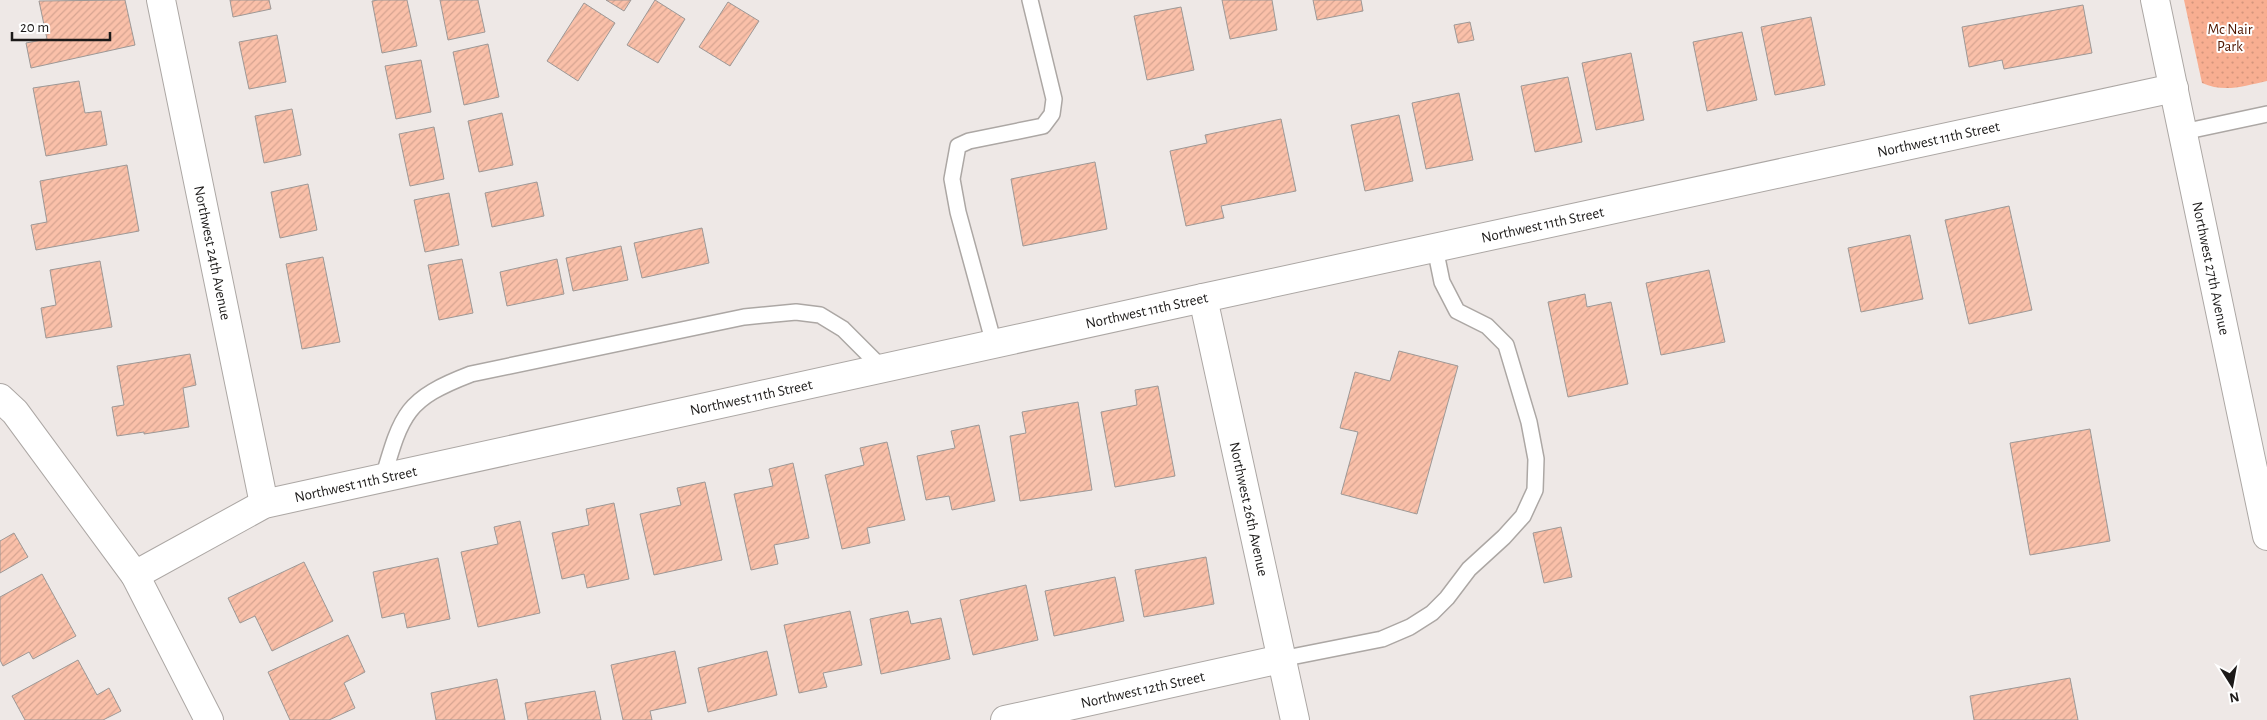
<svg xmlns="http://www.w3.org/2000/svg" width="2267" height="720" font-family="'Alegreya Sans',sans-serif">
<defs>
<pattern id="park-dots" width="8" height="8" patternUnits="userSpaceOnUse" patternTransform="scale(1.25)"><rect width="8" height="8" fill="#f8ae91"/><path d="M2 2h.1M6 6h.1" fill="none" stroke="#d4957c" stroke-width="1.8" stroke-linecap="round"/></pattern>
<pattern id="building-hatch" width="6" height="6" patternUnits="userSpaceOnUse" patternTransform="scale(1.25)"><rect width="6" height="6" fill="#fac0a9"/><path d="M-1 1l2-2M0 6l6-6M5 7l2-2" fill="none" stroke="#d6a491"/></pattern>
</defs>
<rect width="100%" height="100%" fill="#eee8e6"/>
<path fill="url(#park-dots)" d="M 2184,0 L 2267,0 L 2267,81 C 2244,86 2224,93 2202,83 Z"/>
<g fill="url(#building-hatch)" stroke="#9d9896">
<polygon points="125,0 135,45 31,68 26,43 47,39 39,1"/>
<polygon points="230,0 269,0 271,9 233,17"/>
<polygon points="378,0 407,0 417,46 382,53 372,1"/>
<polygon points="440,0 478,0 485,32 448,40"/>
<polygon points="606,0 631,0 624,11"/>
<polygon points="655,0 685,19 658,63 627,45"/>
<polygon points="1222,0 1272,0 1277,30 1230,39"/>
<polygon points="1313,0 1361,0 1363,11 1317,20"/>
<polygon points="728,2 759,21 730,66 699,47"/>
<polygon points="584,3 615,23 578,81 547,61"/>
<polygon points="2083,5 2092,53 2004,69 2002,60 1969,67 1962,27"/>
<polygon points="1181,7 1194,70 1147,80 1134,16"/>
<polygon points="1811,17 1825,85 1775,95 1761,27"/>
<polygon points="1470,22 1474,40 1458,43 1454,25"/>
<polygon points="1742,32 1757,100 1707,111 1693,42"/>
<polygon points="277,35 286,82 249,89 239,42"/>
<polygon points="488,44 499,97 464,105 453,52"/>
<polygon points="1631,53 1644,120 1596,130 1582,63"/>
<polygon points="421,60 431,112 396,119 385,66"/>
<polygon points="1568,77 1582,142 1535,152 1521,86"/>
<polygon points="79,81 85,113 101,111 107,145 46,156 33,88"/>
<polygon points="1459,93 1473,160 1426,169 1412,103"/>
<polygon points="292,109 301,155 264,163 255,116"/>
<polygon points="502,113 513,165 479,172 468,121"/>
<polygon points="1399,115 1413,181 1365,191 1351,125"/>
<polygon points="1281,119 1296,191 1221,206 1224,218 1186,226 1170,151 1207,143 1205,135"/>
<polygon points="434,127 444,179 410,186 399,134"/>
<polygon points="1095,162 1107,229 1023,246 1011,179"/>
<polygon points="127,165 139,231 36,250 31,225 47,222 40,181"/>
<polygon points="537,182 544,216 492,227 485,193"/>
<polygon points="308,184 317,230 280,238 271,192"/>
<polygon points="449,193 459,245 425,252 414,200"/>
<polygon points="2009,206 2032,310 1969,324 1945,220"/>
<polygon points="702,228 709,263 642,278 634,243"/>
<polygon points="1910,235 1923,299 1861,312 1848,248"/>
<polygon points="621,246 628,280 573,291 566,258"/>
<polygon points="323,257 340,342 302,349 286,264"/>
<polygon points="462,259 473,313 439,320 428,265"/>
<polygon points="557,259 564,294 507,306 500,272"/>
<polygon points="100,261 112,327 46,338 41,308 56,305 50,270"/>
<polygon points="1709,270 1725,342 1661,355 1646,283"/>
<polygon points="1585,294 1587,307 1611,302 1628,384 1568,397 1548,302"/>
<polygon points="1399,351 1458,366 1417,514 1341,494 1358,432 1340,428 1355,372 1390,381"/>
<polygon points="190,354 196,385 183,388 189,427 144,434 144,432 117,436 112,407 124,405 117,366"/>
<polygon points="1158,386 1175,476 1115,487 1101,412 1137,405 1135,390"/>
<polygon points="1078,402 1092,490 1020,501 1010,436 1026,433 1022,412"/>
<polygon points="979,425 995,501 952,510 949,496 926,500 917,456 955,448 951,431"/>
<polygon points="2090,429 2110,541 2030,555 2010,443"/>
<polygon points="887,442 905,520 867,528 870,543 842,549 825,475 864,465 860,448"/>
<polygon points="793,463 809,538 774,545 778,564 751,570 734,494 773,486 769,469"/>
<polygon points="705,482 722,560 654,575 640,514 681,505 677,488"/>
<polygon points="614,503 629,579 587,588 584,574 562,579 552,533 589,525 586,509"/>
<polygon points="520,521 540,613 478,627 461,552 498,544 494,527"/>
<polygon points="1561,527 1572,577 1544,583 1533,533"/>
<polygon points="14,533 28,557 0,573 0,541"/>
<polygon points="1206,557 1214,604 1144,617 1135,570"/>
<polygon points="438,558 450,619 407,628 404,613 382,618 373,572"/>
<polygon points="304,562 333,621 272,651 255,616 240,623 228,598"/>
<polygon points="42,574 76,636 33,659 29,652 3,666 0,660 0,597"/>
<polygon points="1115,577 1124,621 1054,636 1045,591"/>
<polygon points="1026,585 1038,640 973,655 960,600"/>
<polygon points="850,611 862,665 823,673 827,687 799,693 784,625"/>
<polygon points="908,611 911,624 941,618 950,659 881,674 870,619"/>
<polygon points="348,635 365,672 344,683 355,708 329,720 290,720 268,672"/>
<polygon points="675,651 686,703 650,711 652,720 623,720 611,665"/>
<polygon points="767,651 777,695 708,712 698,668"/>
<polygon points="78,660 97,695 109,688 121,711 103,720 25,720 12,696"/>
<polygon points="2070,678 2078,720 1974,720 1970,696"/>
<polygon points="497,679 505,720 436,720 431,693"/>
<polygon points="595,691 601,720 528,720 525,703"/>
</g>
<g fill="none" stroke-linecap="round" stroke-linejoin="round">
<defs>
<g id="service">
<polyline points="2183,132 2267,114"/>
<polyline points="994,344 958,212 952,179 958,146 969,141 1043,126 1052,114 1054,99 1030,0"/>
<path d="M 383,478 C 402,413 406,399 471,374 L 744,317 L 796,312 L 820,315 L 843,329 L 882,368"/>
<polyline points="1281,659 1382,639 1410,627 1432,613 1447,598 1469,569 1504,537 1523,516 1535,490 1536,459 1529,422 1506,345 1487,326 1457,311 1442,282 1435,248"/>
</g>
<g id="minor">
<path id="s1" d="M 161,0 L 264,504"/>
<path id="s2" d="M 1203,298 L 1295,720"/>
<polyline points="0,398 15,412 135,575 209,720"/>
<path id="s3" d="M 135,575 L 264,504 L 1203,298 L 2174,88"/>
<path id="s4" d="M 1005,720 L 1281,659"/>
</g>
<g id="tertiary">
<path id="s5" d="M 2155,0 L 2267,536"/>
</g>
</defs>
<use href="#service" stroke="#aca7a4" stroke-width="18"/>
<use href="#minor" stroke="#aca7a4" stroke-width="30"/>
<use href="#tertiary" stroke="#aca7a4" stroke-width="30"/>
<use href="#service" stroke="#fff" stroke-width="15"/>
<use href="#minor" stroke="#fff" stroke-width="28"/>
<use href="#tertiary" stroke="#fff" stroke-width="28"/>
</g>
<g text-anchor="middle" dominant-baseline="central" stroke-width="4" stroke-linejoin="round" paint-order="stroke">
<g font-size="15" fill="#501700" stroke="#fff">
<text x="2230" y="29">Mc Nair<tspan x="2230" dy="17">Park</tspan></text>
</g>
<g font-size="15" fill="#1c1a19" stroke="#fff">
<text stroke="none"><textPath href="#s3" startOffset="1861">Northwest 11th Street</textPath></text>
<text stroke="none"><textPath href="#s3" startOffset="1456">Northwest 11th Street</textPath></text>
<text stroke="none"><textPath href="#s1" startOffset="258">Northwest 24th Avenue</textPath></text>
<text stroke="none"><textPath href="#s5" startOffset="274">Northwest 27th Avenue</textPath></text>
<text stroke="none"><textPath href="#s3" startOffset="1051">Northwest 11th Street</textPath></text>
<text stroke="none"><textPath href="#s3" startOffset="646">Northwest 11th Street</textPath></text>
<text stroke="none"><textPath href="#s3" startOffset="241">Northwest 11th Street</textPath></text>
<text stroke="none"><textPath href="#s2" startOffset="216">Northwest 26th Avenue</textPath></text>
<text stroke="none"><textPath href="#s4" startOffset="141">Northwest 12th Street</textPath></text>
</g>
</g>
<g transform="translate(2232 685) rotate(169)" stroke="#ffffff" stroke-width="4" paint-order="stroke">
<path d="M0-4L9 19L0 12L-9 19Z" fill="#1c1a19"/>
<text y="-8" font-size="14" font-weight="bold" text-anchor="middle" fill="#1c1a19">N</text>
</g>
<path d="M12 32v8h98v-8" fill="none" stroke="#1c1a19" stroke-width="2.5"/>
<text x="20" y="32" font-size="15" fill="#1c1a19" stroke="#ffffff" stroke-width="4" paint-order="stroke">20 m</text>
</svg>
